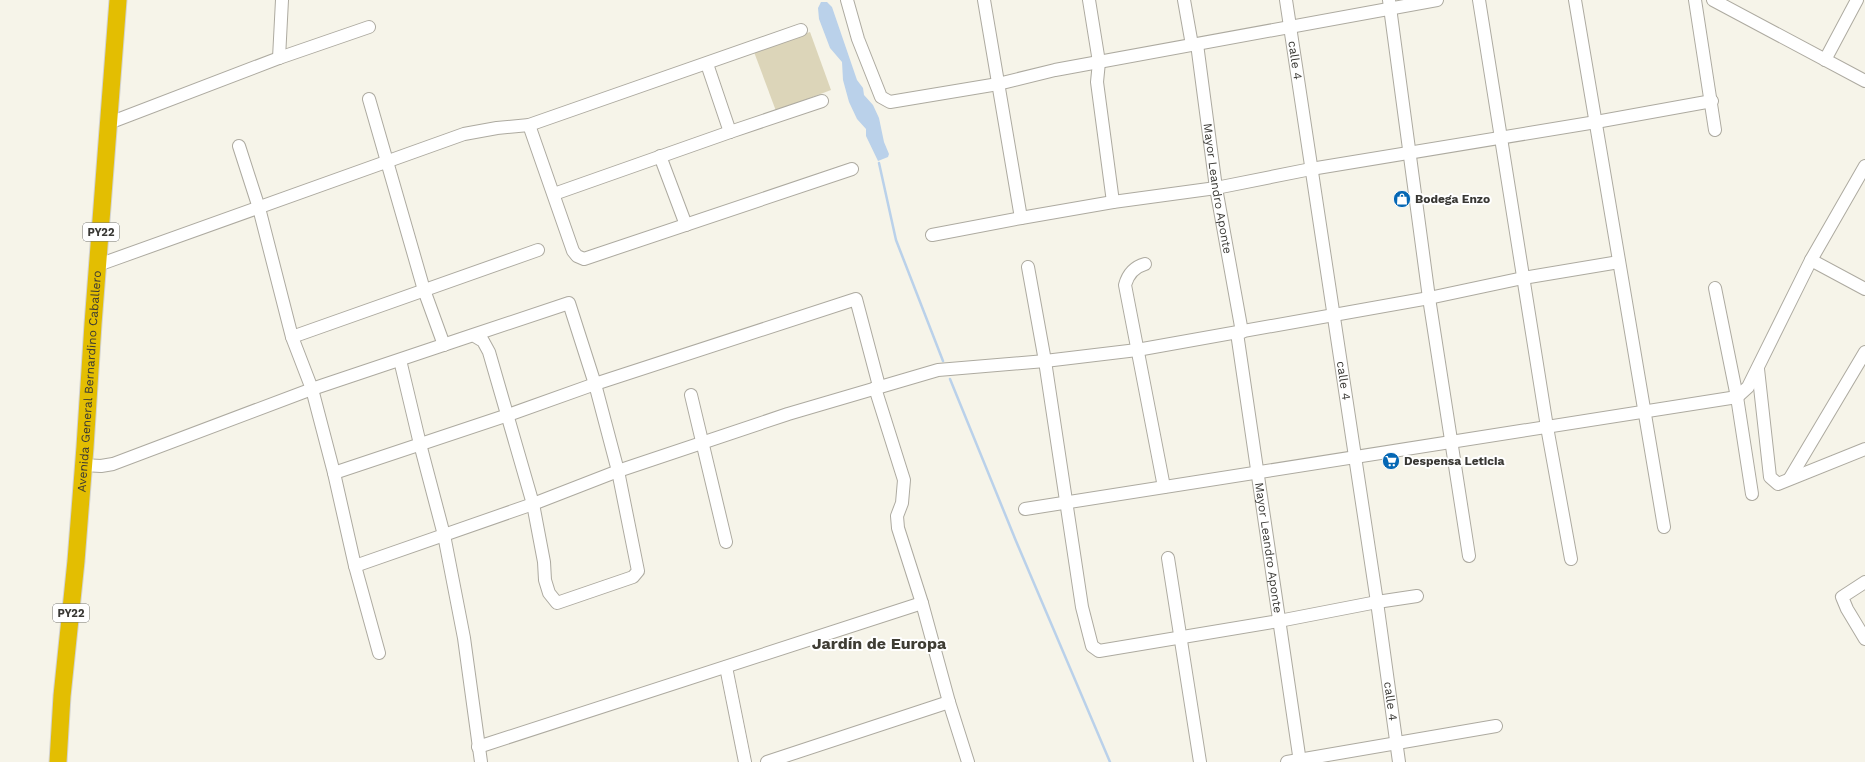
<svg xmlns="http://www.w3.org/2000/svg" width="1865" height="762" font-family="'Work Sans',sans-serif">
<rect width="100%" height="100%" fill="#f6f4e9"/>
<polygon fill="#dcd5b9" points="810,32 831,90 776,111 754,52"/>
<polygon fill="#bad1ea" points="821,2 827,2 832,7 857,80 863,88 864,95 873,105 879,118 884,142 889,154 888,157 878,161 866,136 866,129 857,119 849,102 843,80 842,62 830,48 819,19 818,8"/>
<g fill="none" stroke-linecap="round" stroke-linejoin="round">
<g stroke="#bad1ea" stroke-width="2.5">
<polyline points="879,163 896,240 943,361"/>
<polyline points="950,379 1016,541 1110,762"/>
</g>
<defs>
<g id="minor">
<polyline points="847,0 858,39 881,97 890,102 998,84 1055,70 1437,0"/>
<polyline points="984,0 1021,218"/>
<polyline points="1089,0 1099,62 1097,82 1113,202"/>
<polyline points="1184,0 1192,45"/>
<path id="s1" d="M 1286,0 L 1377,602 L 1399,762"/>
<polyline points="1389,0 1429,298 1469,556"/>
<polyline points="1479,0 1547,427 1571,559"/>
<polyline points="1575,0 1664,527"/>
<polyline points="1695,0 1715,130"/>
<polyline points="1713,0 1865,81"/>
<path id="s2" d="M 1197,44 L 1216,188 L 1242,332"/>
<polyline points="279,58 282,0"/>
<polyline points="1825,60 1857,0"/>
<polyline points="707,64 730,132"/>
<polyline points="369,99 424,290 444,345"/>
<polyline points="109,123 279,58 369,27"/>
<polyline points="529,125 573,251 577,256 584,259 852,169"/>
<polyline points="239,146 259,208 292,337 312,389 334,473 355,566 379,653"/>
<polyline points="660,156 686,225"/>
<polyline points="554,194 730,132 822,101"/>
<polyline points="932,235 1021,218 1113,202 1216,188 1311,169 1596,122 1712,101"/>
<polyline points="1811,260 1865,289"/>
<path d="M 1145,264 C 1134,267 1128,274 1125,285 L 1164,487"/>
<polyline points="98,265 464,134 497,128 529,125 801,30"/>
<polyline points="1028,267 1045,361 1082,607 1092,646 1099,651 1279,621 1377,602 1417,596"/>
<polyline points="1715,288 1737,397 1752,494"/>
<path id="s3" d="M 1237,333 L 1300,762"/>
<polyline points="292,337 538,250"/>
<polyline points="400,360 420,444 444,535 464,638 481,762"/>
<polyline points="1758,369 1770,477 1778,484 1865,449"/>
<polyline points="875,388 904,480 902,503 897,516 898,528 922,603"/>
<polyline points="691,395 726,542"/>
<polyline points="83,465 101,466 113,464 312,389 473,335 483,341 489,352 533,504 544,562 545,580 549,593 557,603 633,577 638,571 618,471 595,384 569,303 473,335"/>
<polyline points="334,473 508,415 595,384 856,299 879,386"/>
<polyline points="1790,478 1865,352"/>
<polyline points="1025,509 1737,397 1748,387 1811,260 1865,166"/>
<polyline points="1168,558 1200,762"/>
<polyline points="355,566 533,504 618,471 788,414 938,370 1045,361 1137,350 1429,298 1523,278 1619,262"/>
<polyline points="1865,582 1842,597 1847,609 1865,639"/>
<polyline points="726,667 745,762"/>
<polyline points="478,747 922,603 949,702 968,762"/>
<polyline points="767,762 949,702"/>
<polyline points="1287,762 1496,726"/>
</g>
<g id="highway">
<path id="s4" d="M 58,762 L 62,696 L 76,561 L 85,447 L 93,324 L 118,0"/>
</g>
</defs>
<use href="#minor" stroke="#adaaa0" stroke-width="14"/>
<use href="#highway" stroke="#d3d3d2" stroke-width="19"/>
<use href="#minor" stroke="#fff" stroke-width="12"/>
<use href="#highway" stroke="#e3be02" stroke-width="17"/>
</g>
<defs>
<symbol id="shop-disc" viewBox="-11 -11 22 22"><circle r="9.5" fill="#0567b4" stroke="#fff"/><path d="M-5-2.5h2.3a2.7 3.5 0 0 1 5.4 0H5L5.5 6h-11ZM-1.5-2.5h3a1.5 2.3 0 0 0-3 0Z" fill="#fff"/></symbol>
<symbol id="supermarket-disc" viewBox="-11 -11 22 22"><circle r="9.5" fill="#0567b4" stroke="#fff"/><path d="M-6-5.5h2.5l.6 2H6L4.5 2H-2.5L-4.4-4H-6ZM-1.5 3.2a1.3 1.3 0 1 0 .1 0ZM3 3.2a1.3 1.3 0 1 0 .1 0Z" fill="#fff"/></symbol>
</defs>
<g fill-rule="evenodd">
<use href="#shop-disc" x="1392" y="189" width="20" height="20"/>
<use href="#supermarket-disc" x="1381" y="451" width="20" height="20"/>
</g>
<g text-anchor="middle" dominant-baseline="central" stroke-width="4" stroke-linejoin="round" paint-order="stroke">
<g fill="#fff" stroke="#747471" stroke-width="1">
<rect x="83" y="223" width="36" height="18" rx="3"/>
<rect x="53" y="604" width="36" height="18" rx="3"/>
</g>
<g font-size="11" font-weight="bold" fill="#393834">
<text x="101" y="232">PY22</text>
<text x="71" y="613">PY22</text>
</g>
<g font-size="12" fill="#393834" stroke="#fff">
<text stroke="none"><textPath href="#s1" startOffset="61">calle 4</textPath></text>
<text stroke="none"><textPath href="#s2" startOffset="146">Mayor Leandro Aponte</textPath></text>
<text stroke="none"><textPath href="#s4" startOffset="382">Avenida General Bernardino Caballero</textPath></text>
<text stroke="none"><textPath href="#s1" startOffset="385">calle 4</textPath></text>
<text stroke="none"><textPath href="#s3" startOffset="217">Mayor Leandro Aponte</textPath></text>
<text stroke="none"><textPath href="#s1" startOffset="709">calle 4</textPath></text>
</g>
<g font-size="12" font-weight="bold" fill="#393834" stroke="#fff" text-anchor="start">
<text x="1415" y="199">Bodega Enzo</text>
<text x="1404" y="461">Despensa Leticia</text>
</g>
<g font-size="16" font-weight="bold" fill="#3f3d34" stroke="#fff">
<text x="879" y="643">Jardín de Europa</text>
</g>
</g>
</svg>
